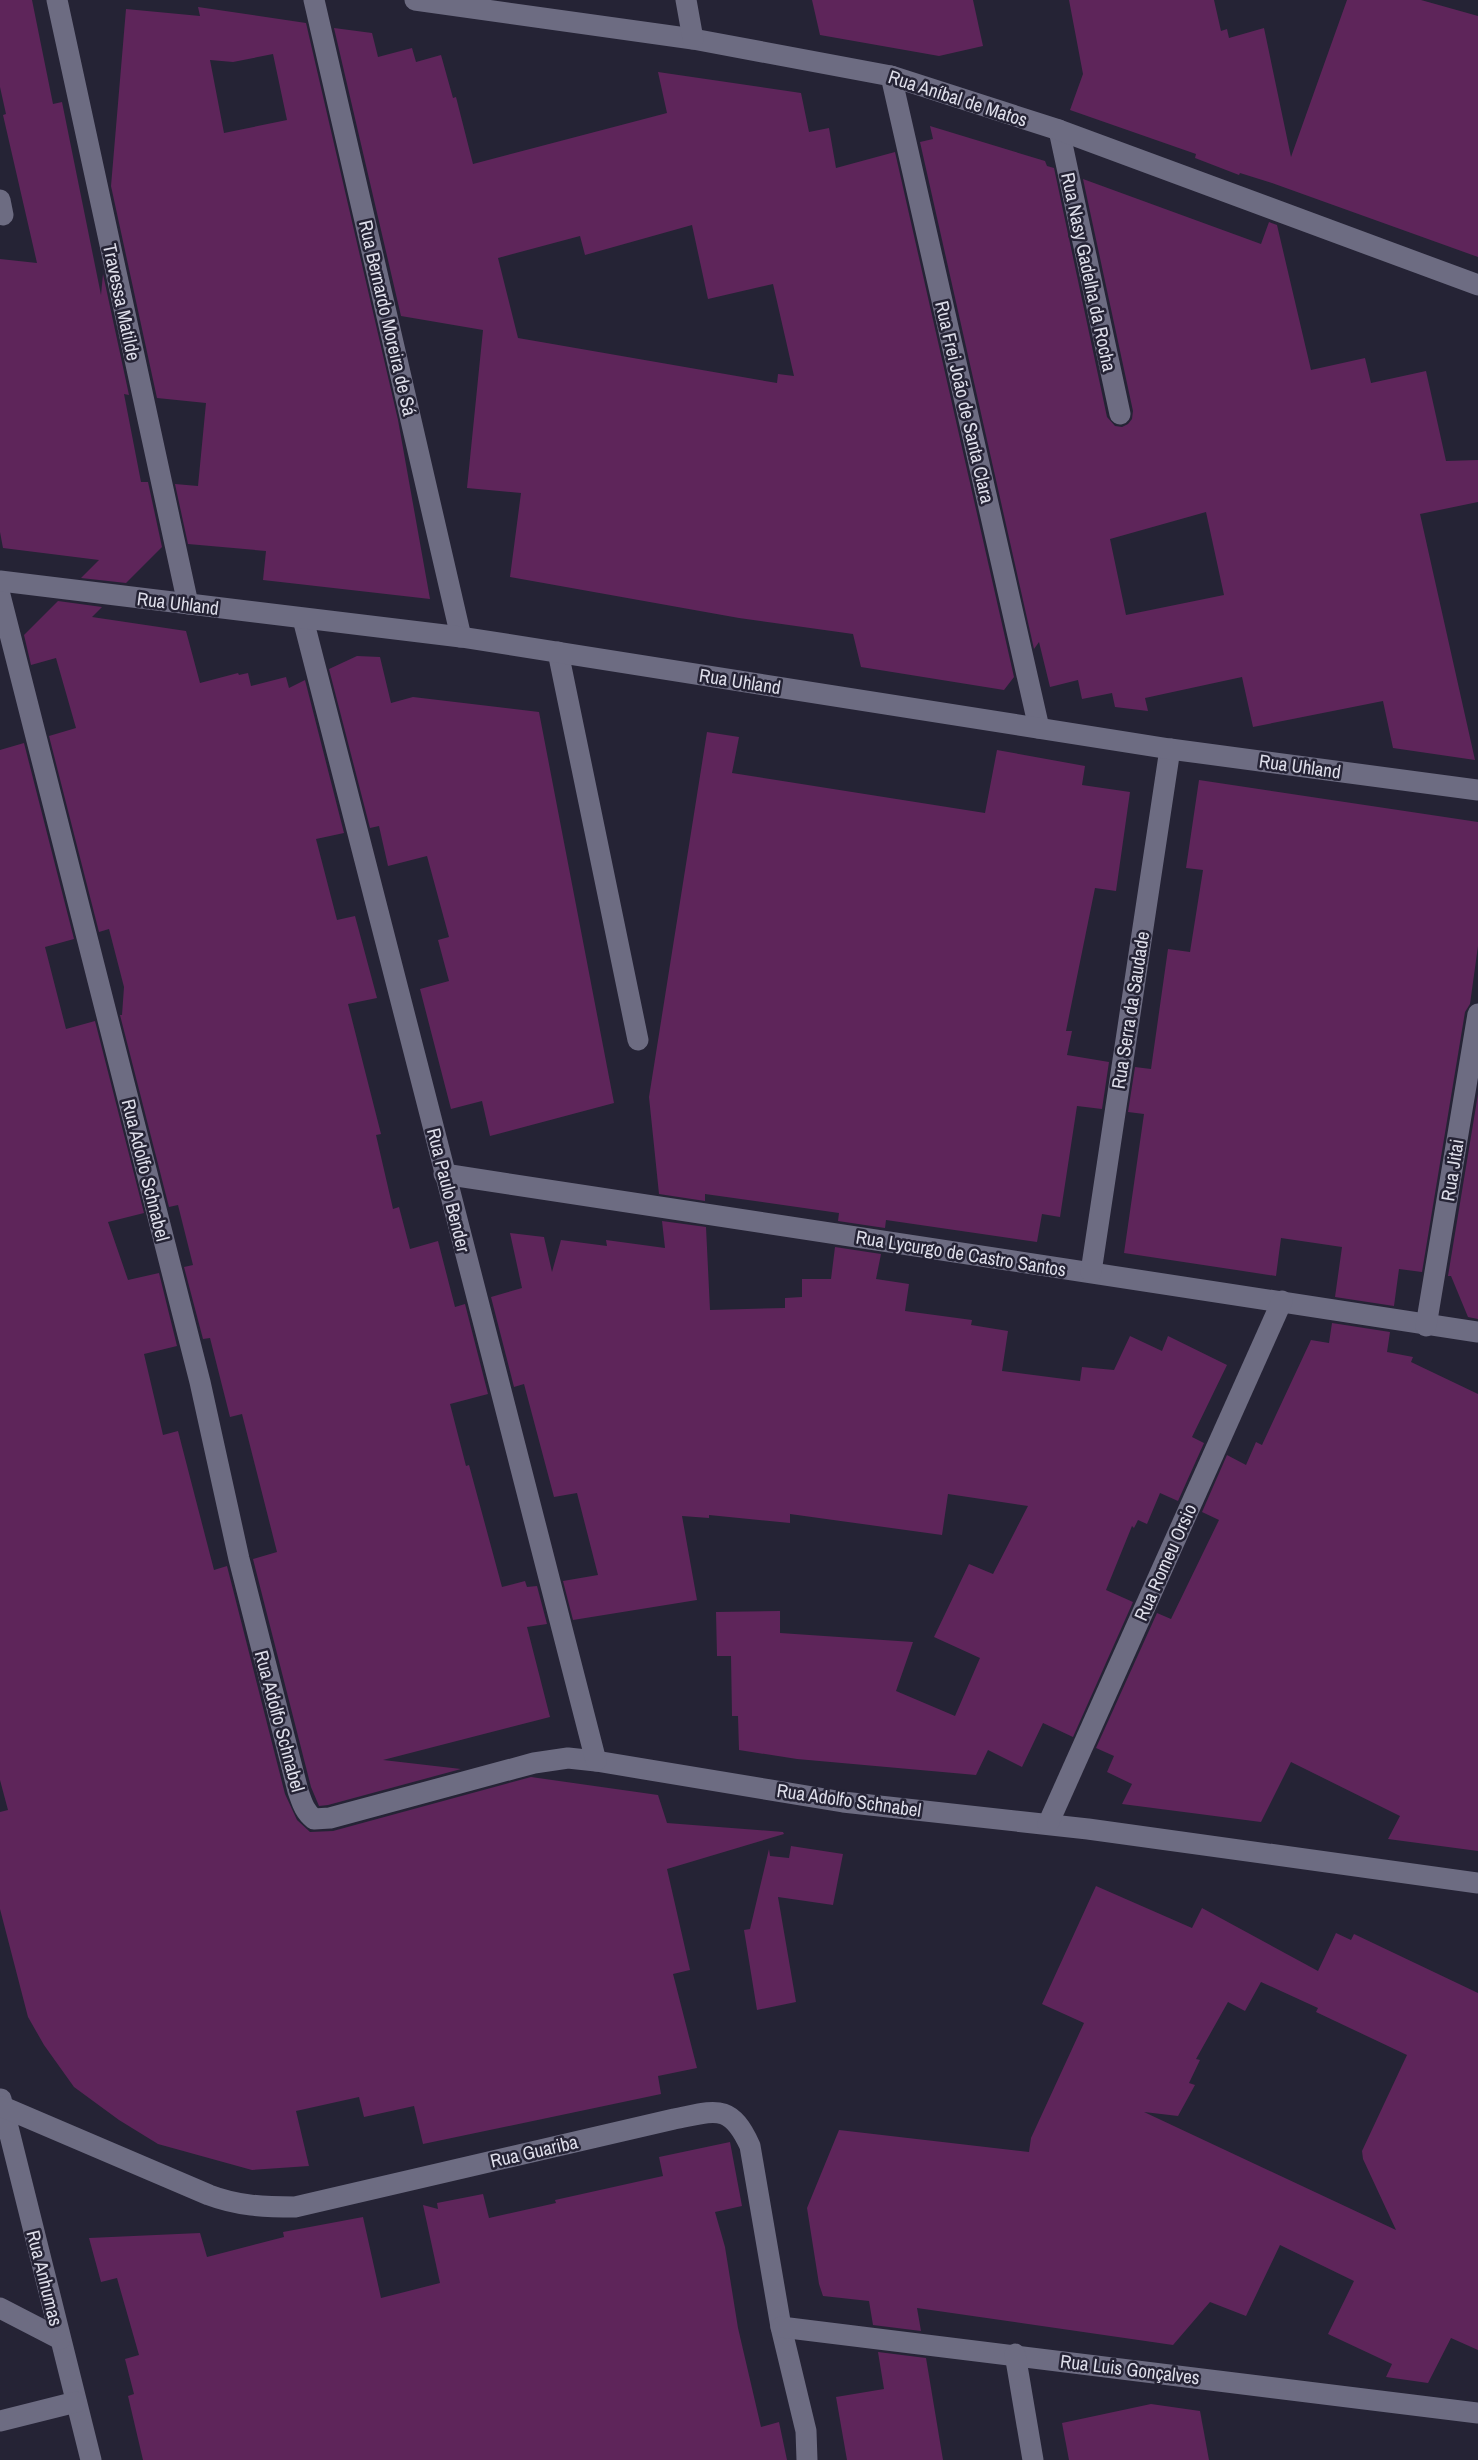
<svg xmlns="http://www.w3.org/2000/svg" width="1478" height="2460" font-family="'Archivo Narrow',sans-serif">
<rect width="100%" height="100%" fill="#252335"/>
<g fill="#5e255a" fill-rule="evenodd">
<polygon points="0,0 32,0 53,104 62,102 101,295 103,274 129,395 124,394 141,482 148,482 162,547 126,583 81,578 99,560 3,548 0,532 0,259 37,263 3,115 6,114 0,87"/>
<polygon points="812,0 973,0 983,46 939,56 820,35"/>
<polygon points="1069,0 1214,0 1221,31 1227,29 1229,38 1264,28 1291,157 1347,0 1421,0 1478,16 1478,257 1272,183 1240,173 1239,175 1195,158 1196,154 1070,110 1083,74"/>
<path d="M 198,7 L 306,23 L 398,420 L 430,599 L 263,580 L 266,551 L 188,544 L 175,484 L 198,486 L 206,403 L 157,398 L 111,186 L 126,9 L 200,16 ZM 273,54 L 287,120 L 224,133 L 210,60 L 233,62 Z"/>
<path d="M 334,28 L 372,33 L 378,57 L 412,48 L 416,62 L 441,55 L 453,98 L 456,97 L 473,164 L 667,113 L 658,72 L 801,93 L 809,132 L 829,128 L 836,168 L 895,152 L 1014,677 L 1004,690 L 861,667 L 853,634 L 739,618 L 510,577 L 521,493 L 467,488 L 483,330 L 401,316 ZM 692,225 L 708,299 L 773,284 L 794,376 L 778,374 L 777,383 L 518,338 L 498,258 L 580,236 L 585,255 Z"/>
<path d="M 930,126 L 1045,161 L 1047,166 L 1054,168 L 1107,417 L 1115,426 L 1122,427 L 1128,424 L 1132,419 L 1133,411 L 1083,179 L 1261,244 L 1269,222 L 1277,225 L 1311,370 L 1365,358 L 1371,383 L 1426,371 L 1446,461 L 1478,460 L 1478,502 L 1420,514 L 1475,760 L 1393,748 L 1383,701 L 1253,727 L 1242,677 L 1145,698 L 1148,711 L 1115,707 L 1112,693 L 1082,699 L 1078,680 L 1050,687 L 1039,642 L 1034,649 L 920,142 L 933,139 ZM 1206,512 L 1224,595 L 1126,615 L 1110,539 Z"/>
<polygon points="58,601 102,607 92,617 186,631 200,683 238,673 239,675 248,673 251,686 286,677 289,688 305,680 344,833 316,839 337,920 355,916 377,998 348,1004 381,1134 376,1135 393,1209 399,1207 410,1249 438,1241 455,1307 465,1304 488,1394 450,1404 466,1466 469,1465 502,1587 525,1581 527,1587 537,1586 547,1624 527,1627 550,1717 383,1760 461,1769 328,1805 319,1806 311,1787 253,1559 277,1552 242,1414 230,1417 210,1338 203,1339 184,1267 193,1265 178,1205 169,1207 120,1015 122,1015 124,987 109,929 99,932 49,736 76,728 56,658 31,665 24,635"/>
<polygon points="357,656 380,657 391,703 413,697 539,712 614,1103 490,1136 482,1101 451,1109 420,989 449,981 438,940 449,937 427,856 388,866 379,826 370,828 329,669"/>
<polygon points="707,732 739,737 732,773 985,813 997,750 1085,766 1082,785 1130,792 1116,891 1095,888 1066,1031 1072,1031 1067,1055 1109,1062 1102,1109 1077,1106 1060,1217 1042,1214 1037,1242 886,1220 885,1228 838,1221 839,1213 705,1194 705,1201 659,1194 649,1097"/>
<polygon points="24,743 74,939 45,947 66,1029 95,1021 144,1213 108,1222 128,1280 159,1273 177,1346 144,1354 163,1435 178,1431 214,1570 227,1566 285,1794 297,1820 310,1832 333,1831 531,1777 658,1795 667,1823 783,1832 784,1834 667,1869 690,1970 673,1974 697,2068 658,2076 661,2094 423,2144 414,2106 364,2117 359,2097 296,2111 309,2166 252,2170 158,2144 119,2120 74,2087 44,2045 28,2017 0,1909 0,1812 8,1810 0,1780 0,750"/>
<polygon points="1199,780 1478,822 1478,946 1470,1004 1465,1012 1422,1272 1399,1269 1394,1306 1335,1297 1342,1247 1281,1238 1276,1276 1124,1253 1144,1114 1128,1112 1135,1067 1151,1069 1168,949 1190,952 1203,870 1186,868"/>
<polygon points="1478,1094 1478,1319 1468,1317 1451,1276 1448,1276"/>
<polygon points="662,1221 706,1227 710,1310 785,1308 785,1298 802,1297 802,1279 831,1279 835,1247 881,1254 876,1279 909,1284 905,1311 972,1320 971,1325 1008,1331 1002,1371 1080,1381 1082,1367 1114,1370 1130,1336 1162,1351 1168,1336 1227,1365 1192,1437 1204,1443 1178,1501 1160,1493 1147,1524 1138,1520 1134,1528 1132,1526 1106,1590 1133,1602 1073,1737 1043,1723 1022,1767 988,1750 976,1775 797,1759 739,1750 738,1716 732,1716 731,1656 717,1656 716,1612 780,1611 780,1633 913,1642 896,1691 955,1716 980,1658 934,1637 969,1564 993,1574 1028,1506 948,1494 942,1535 790,1514 790,1523 709,1515 709,1518 682,1516 697,1600 573,1620 563,1581 598,1575 577,1493 554,1497 524,1384 514,1387 491,1297 522,1288 510,1233 544,1237 552,1272 561,1240 607,1246 606,1240 665,1248"/>
<polygon points="1332,1323 1390,1332 1387,1352 1413,1357 1411,1362 1478,1394 1478,1851 1388,1839 1400,1816 1291,1762 1261,1822 1122,1804 1132,1784 1107,1772 1114,1756 1096,1748 1157,1613 1171,1619 1219,1520 1202,1512 1227,1455 1246,1465 1256,1442 1262,1445 1311,1340 1329,1343"/>
<polygon points="791,1846 843,1854 833,1905 778,1897 796,2002 757,2010 744,1930 750,1929 769,1849 770,1856 789,1858"/>
<path d="M 1096,1886 L 1192,1928 L 1202,1908 L 1318,1971 L 1336,1933 L 1351,1940 L 1354,1934 L 1478,1993 L 1478,2350 L 1451,2338 L 1428,2383 L 1386,2377 L 1392,2364 L 1328,2334 L 1354,2281 L 1280,2245 L 1246,2316 L 1210,2302 L 1173,2345 L 917,2308 L 921,2331 L 873,2325 L 869,2301 L 823,2296 L 819,2284 L 807,2208 L 839,2130 L 1029,2152 L 1031,2138 L 1084,2023 L 1042,2004 ZM 1261,1982 L 1318,2008 L 1316,2012 L 1407,2055 L 1362,2151 L 1363,2159 L 1396,2230 L 1144,2112 L 1178,2116 L 1195,2085 L 1189,2083 L 1200,2060 L 1196,2059 L 1228,2002 L 1245,2011 Z"/>
<polygon points="730,2142 742,2206 715,2212 725,2247 738,2328 761,2427 779,2422 787,2460 143,2460 128,2396 134,2394 125,2359 139,2355 117,2278 101,2282 89,2238 200,2233 207,2257 284,2237 283,2232 363,2217 381,2298 440,2283 423,2205 438,2209 437,2203 483,2194 489,2218 556,2203 555,2200 663,2176 659,2157"/>
<polygon points="878,2352 926,2358 943,2460 847,2460 836,2397 884,2389"/>
<polygon points="1151,2404 1200,2411 1209,2460 1069,2460 1062,2423"/>
</g>
<g fill="none" stroke-linecap="round" stroke-linejoin="round">
<g stroke="#6d6c82" stroke-width="21">
<polyline points="314,0 461,637"/>
<polyline points="1059,130 1120,414"/>
<polyline points="558,652 638,1040"/>
</g>
<g stroke="#6d6c82" stroke-width="21">
<polyline points="57,0 188,604"/>
<polyline points="415,0 693,39 891,76 1059,130 1478,285"/>
<polyline points="686,0 693,39"/>
<polyline points="891,76 1039,728"/>
<polyline points="0,200 3,215"/>
<path d="M 0,595 L 200,1382 L 239,1559 L 298,1791 C 302,1802 304,1811 314,1819 L 330,1818 L 534,1763 L 568,1758 L 596,1761 L 843,1802 L 1088,1829 L 1478,1883"/>
<polyline points="303,619 596,1761"/>
<polyline points="444,1174 1478,1332"/>
<polyline points="1091,1272 1170,749"/>
<polyline points="1426,1326 1478,1014"/>
<polyline points="1048,1824 1282,1301"/>
<polyline points="1,2099 91,2460"/>
<path d="M 3,2107 L 209,2195 C 238,2206 264,2207 295,2207 L 674,2119 C 715,2111 730,2102 750,2146 L 781,2327 L 806,2431 L 807,2460"/>
<polyline points="0,2308 60,2339"/>
<polyline points="781,2327 1478,2413"/>
<polyline points="1015,2354 1033,2460"/>
<polyline points="0,2421 76,2402"/>
</g>
<polyline stroke="#6d6c82" stroke-width="21" points="0,581 461,637 1170,749 1478,790"/>
</g>
<g text-anchor="middle" dominant-baseline="central" stroke-width="5" stroke-linejoin="round" paint-order="stroke">
<g font-size="19" fill="#dddde9" stroke="#252335">
<text transform="translate(958 98) rotate(18)">Rua Aníbal de Matos</text>
<text transform="translate(1089 272) rotate(78)">Rua Nasy Gadelha da Rocha</text>
<text transform="translate(122 302) rotate(78)">Travessa Matilde</text>
<text transform="translate(388 318) rotate(77)">Rua Bernardo Moreira de Sá</text>
<text transform="translate(965 402) rotate(77)">Rua Frei João de Santa Clara</text>
<text transform="translate(178 603) rotate(7)">Rua Uhland</text>
<text transform="translate(740 681) rotate(9)">Rua Uhland</text>
<text transform="translate(1300 766) rotate(8)">Rua Uhland</text>
<text transform="translate(1130 1010) rotate(-81)">Rua Serra da Saudade</text>
<text transform="translate(146 1170) rotate(76)">Rua Adolfo Schnabel</text>
<text transform="translate(1452 1170) rotate(-81)">Rua Jitai</text>
<text transform="translate(449 1190) rotate(76)">Rua Paulo Bender</text>
<text transform="translate(961 1253) rotate(9)">Rua Lycurgo de Castro Santos</text>
<text transform="translate(1165 1562) rotate(-66)">Rua Romeu Orsio</text>
<text transform="translate(280 1721) rotate(75)">Rua Adolfo Schnabel</text>
<text transform="translate(849 1800) rotate(8)">Rua Adolfo Schnabel</text>
<text transform="translate(534 2151) rotate(-13)">Rua Guariba</text>
<text transform="translate(45 2278) rotate(76)">Rua Anhumas</text>
<text transform="translate(1130 2369) rotate(7)">Rua Luis Gonçalves</text>
</g>
</g>
</svg>
